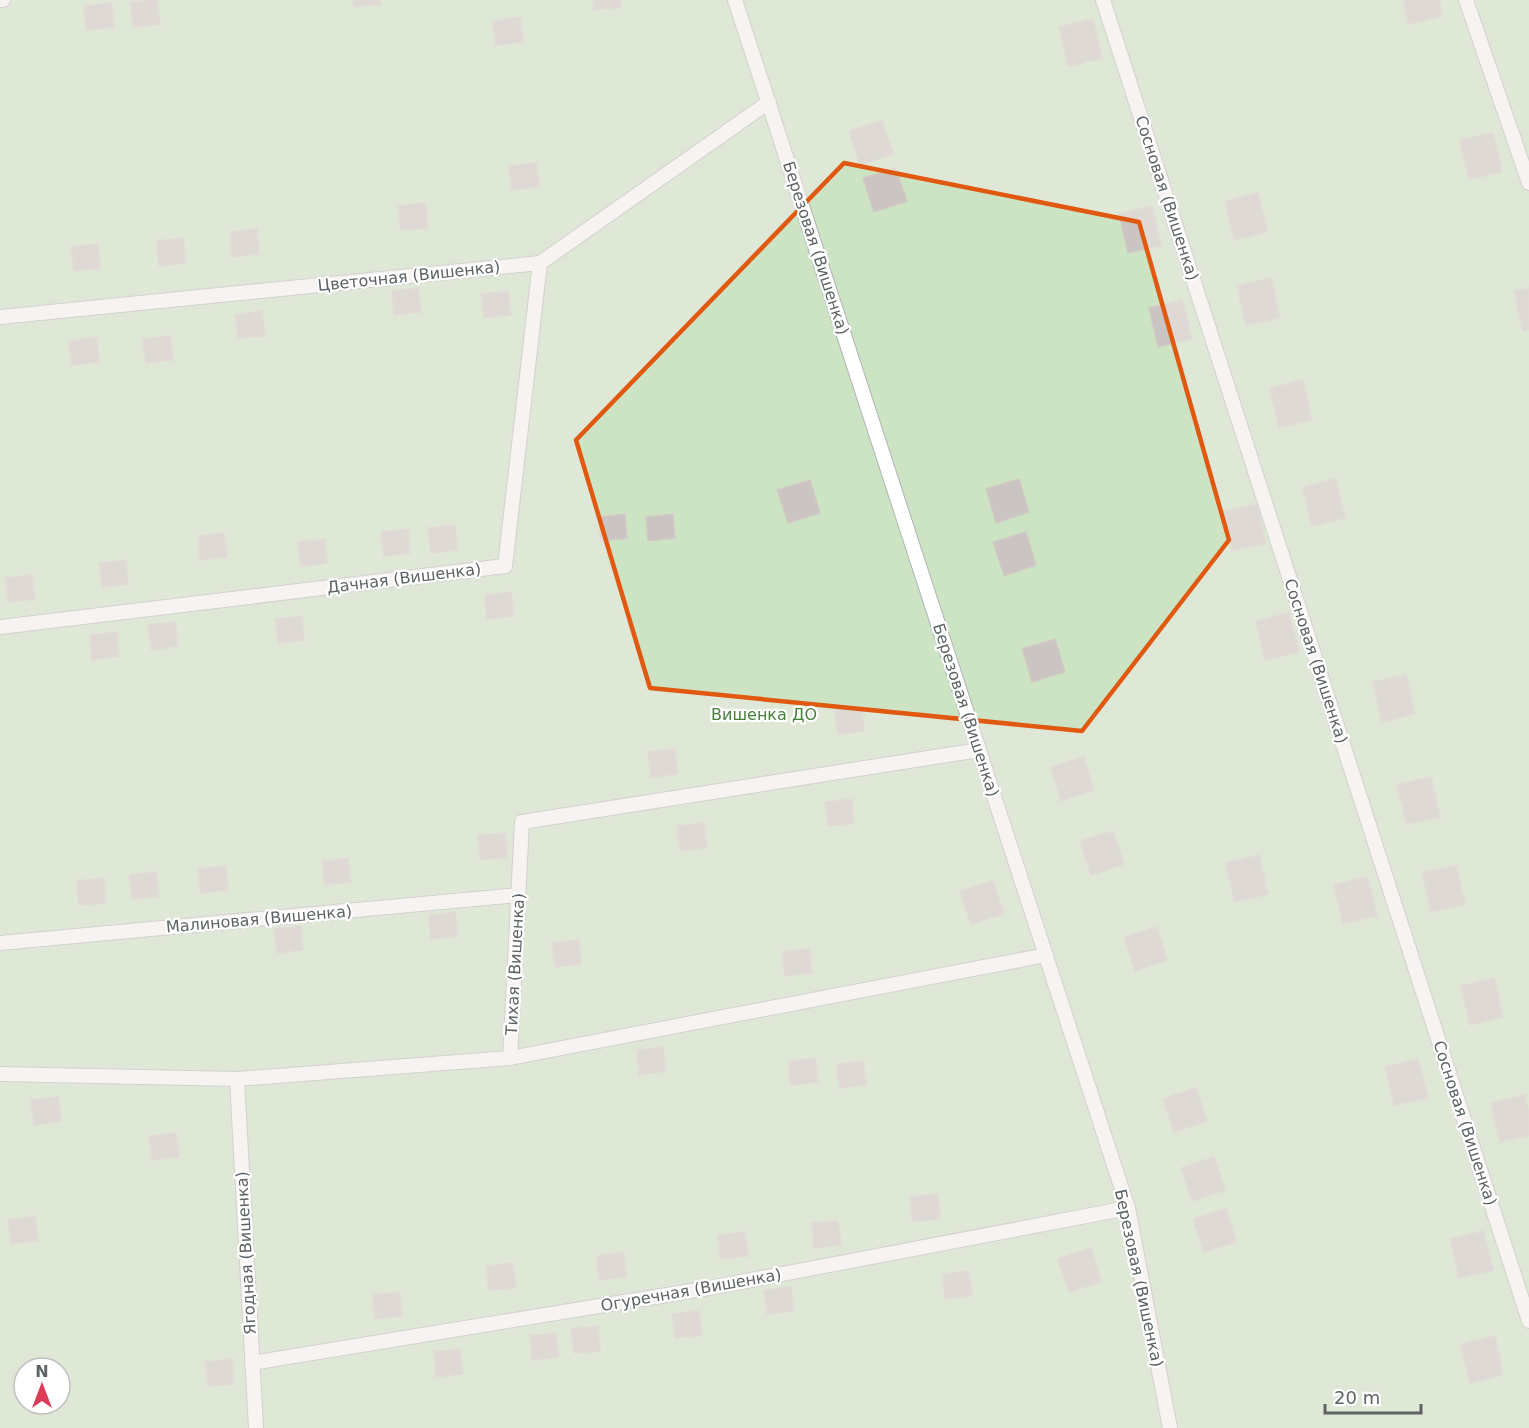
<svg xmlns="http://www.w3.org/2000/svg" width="1529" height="1428" font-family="'DejaVu Sans',sans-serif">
<rect width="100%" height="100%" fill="#eeeae5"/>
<path fill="#cce4c3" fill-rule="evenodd" d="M 0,0 L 1529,0 L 1529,1428 L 0,1428 ZM 24,1368 L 60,1368 L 60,1404 L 24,1404 Z"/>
<g fill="#cac5c2" stroke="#d2cac3" stroke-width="1.5">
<polygon points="157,0 160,24 133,27 130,2"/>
<polygon points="353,0 380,0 381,4 354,7"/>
<polygon points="593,0 620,0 621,7 594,10"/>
<polygon points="1403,0 1439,0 1442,16 1409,24"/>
<polygon points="111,3 114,27 87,30 84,6"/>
<polygon points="520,17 523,42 496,45 493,21"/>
<polygon points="1093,19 1102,58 1068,66 1059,27"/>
<polygon points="882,121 893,154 860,165 849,131"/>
<polygon points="1493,133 1502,172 1469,179 1460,140"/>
<polygon points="536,163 539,187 512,190 509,166"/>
<polygon points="896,168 907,201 874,212 863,178"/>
<polygon points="1258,193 1267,232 1234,240 1225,201"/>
<polygon points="425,203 428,228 401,230 398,206"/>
<polygon points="1152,206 1161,246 1128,253 1119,214"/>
<polygon points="257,229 259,254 232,257 230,232"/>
<polygon points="183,238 186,263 159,266 157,241"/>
<polygon points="98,244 100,268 74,271 71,247"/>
<polygon points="1271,278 1280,318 1246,325 1237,286"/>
<polygon points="418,288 421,312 394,315 392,291"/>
<polygon points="1529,288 1529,329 1523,331 1514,291"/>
<polygon points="508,291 511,315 484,318 481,294"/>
<polygon points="1182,300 1192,339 1158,347 1149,308"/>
<polygon points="262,311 265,336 238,338 235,315"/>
<polygon points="170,336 173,360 146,363 143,339"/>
<polygon points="96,337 99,362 72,365 69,341"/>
<polygon points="1303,380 1312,420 1279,427 1270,388"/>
<polygon points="1019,479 1029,512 996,523 986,489"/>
<polygon points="1336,479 1345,518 1312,526 1303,487"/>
<polygon points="810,480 820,513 788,523 777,490"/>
<polygon points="1257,504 1266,543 1232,551 1223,512"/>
<polygon points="625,514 627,538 601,541 598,517"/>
<polygon points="673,514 675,538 648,541 646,517"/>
<polygon points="455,525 457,550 431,553 428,528"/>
<polygon points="408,529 410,553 384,556 381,532"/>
<polygon points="1026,532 1036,565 1004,576 993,542"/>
<polygon points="224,533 227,557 200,560 198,536"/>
<polygon points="325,539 327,563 301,566 298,542"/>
<polygon points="126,560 128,584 102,587 99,563"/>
<polygon points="32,575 35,599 8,602 5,578"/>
<polygon points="511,592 514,616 487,619 485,595"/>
<polygon points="1289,613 1299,652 1265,660 1256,621"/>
<polygon points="302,616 304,640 278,643 275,619"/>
<polygon points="175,622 178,646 151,650 148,625"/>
<polygon points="117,632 119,656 92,660 90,635"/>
<polygon points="1055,639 1065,672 1032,682 1022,649"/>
<polygon points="1406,675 1415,714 1382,722 1373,682"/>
<polygon points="862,707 864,731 838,734 835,710"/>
<polygon points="675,749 678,774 651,777 648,752"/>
<polygon points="1084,757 1094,790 1061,801 1051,767"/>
<polygon points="1431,777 1440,817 1407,824 1397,785"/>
<polygon points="852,799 854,823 828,826 825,802"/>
<polygon points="704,823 707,847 680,851 677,826"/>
<polygon points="1113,831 1124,864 1091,875 1080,841"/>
<polygon points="505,833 507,857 481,860 478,835"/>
<polygon points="1259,855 1268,894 1235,902 1225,863"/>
<polygon points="348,858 351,882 325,885 322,861"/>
<polygon points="1456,865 1465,904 1431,912 1422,873"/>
<polygon points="225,866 228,890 201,893 198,869"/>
<polygon points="156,872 159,896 132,899 129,875"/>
<polygon points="1368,877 1377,916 1343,923 1334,885"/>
<polygon points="104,878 106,903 79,905 77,881"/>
<polygon points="993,881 1004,914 971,924 960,891"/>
<polygon points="455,912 458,936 431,939 429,915"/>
<polygon points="301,926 303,950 277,953 274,929"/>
<polygon points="1157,927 1167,960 1135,971 1124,937"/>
<polygon points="579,940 581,964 555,967 552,943"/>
<polygon points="809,949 812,973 785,976 782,952"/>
<polygon points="1494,978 1503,1017 1470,1025 1461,986"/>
<polygon points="663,1047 666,1071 639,1075 637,1050"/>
<polygon points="815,1058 818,1082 791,1085 788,1061"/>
<polygon points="1418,1059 1428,1098 1394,1105 1385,1067"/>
<polygon points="863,1061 866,1085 839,1088 837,1064"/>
<polygon points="1196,1088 1207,1121 1174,1132 1163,1099"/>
<polygon points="1525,1095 1529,1114 1529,1135 1500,1142 1491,1103"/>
<polygon points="58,1097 61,1121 34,1125 31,1100"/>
<polygon points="176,1133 179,1157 152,1160 149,1136"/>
<polygon points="1214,1157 1225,1190 1192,1201 1181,1168"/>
<polygon points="937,1194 940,1219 913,1221 910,1197"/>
<polygon points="1226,1209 1236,1242 1204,1252 1193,1219"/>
<polygon points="35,1216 38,1241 11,1243 8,1220"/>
<polygon points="838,1221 841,1245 814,1248 812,1223"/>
<polygon points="1483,1231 1493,1270 1459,1278 1450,1239"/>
<polygon points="745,1232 748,1256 721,1259 718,1235"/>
<polygon points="1091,1248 1101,1282 1069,1292 1058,1259"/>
<polygon points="623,1252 626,1277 599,1280 597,1256"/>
<polygon points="513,1263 516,1288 489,1290 486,1266"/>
<polygon points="969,1271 972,1295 945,1299 943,1274"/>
<polygon points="791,1287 794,1311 767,1314 764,1290"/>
<polygon points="399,1292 402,1316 375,1319 373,1295"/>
<polygon points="699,1311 702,1335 675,1338 672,1314"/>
<polygon points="598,1326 600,1351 574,1353 571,1329"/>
<polygon points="556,1333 559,1357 532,1360 530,1336"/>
<polygon points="1495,1336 1503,1375 1470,1383 1461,1344"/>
<polygon points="460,1349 463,1374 436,1377 434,1352"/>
<polygon points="232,1359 234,1384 208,1386 205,1362"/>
</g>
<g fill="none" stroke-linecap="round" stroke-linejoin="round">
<defs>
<g id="service">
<polyline points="0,0 3,0"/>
<polyline points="735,0 1128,1208 1170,1428"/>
<polyline points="1103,0 1529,1321"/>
<polyline points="1466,0 1529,183"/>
<polyline points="0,317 540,263 769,102"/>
<polyline points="0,627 505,566 540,263"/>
<polyline points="0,943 518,895"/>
<polyline points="510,1058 1046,955"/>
<polyline points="0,1074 237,1079 510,1058 522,822 979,750"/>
<polyline points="237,1079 256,1428"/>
<polyline points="252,1363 709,1288 1128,1208"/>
</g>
</defs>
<use href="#service" stroke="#b0b4b6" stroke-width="16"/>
<use href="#service" stroke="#fff" stroke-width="14"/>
</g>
<path d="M0 0H1529V1428H0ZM 844,163 L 1139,222 L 1229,540 L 1082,731 L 650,688 L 576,440 Z" fill="#eeeae5" fill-opacity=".55" fill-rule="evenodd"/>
<path fill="none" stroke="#e15910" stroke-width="4.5" stroke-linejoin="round" d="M 844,163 L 1139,222 L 1229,540 L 1082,731 L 650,688 L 576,440 Z"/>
<g text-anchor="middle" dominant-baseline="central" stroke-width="4.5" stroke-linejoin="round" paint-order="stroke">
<g font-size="16" fill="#5d6264" stroke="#fff">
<text transform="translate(1167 198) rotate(72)">Сосновая (Вишенка)</text>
<text transform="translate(816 248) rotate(72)">Березовая (Вишенка)</text>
<text transform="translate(409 276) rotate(-6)">Цветочная (Вишенка)</text>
<text transform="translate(404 578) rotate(-7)">Дачная (Вишенка)</text>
<text transform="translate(1316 661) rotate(72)">Сосновая (Вишенка)</text>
<text transform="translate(966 710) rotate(72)">Березовая (Вишенка)</text>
<text transform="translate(259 919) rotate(-5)">Малиновая (Вишенка)</text>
<text transform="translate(515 964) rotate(-87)">Тихая (Вишенка)</text>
<text transform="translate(1465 1123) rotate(72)">Сосновая (Вишенка)</text>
<text transform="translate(246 1253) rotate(-93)">Ягодная (Вишенка)</text>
<text transform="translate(1139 1278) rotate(78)">Березовая (Вишенка)</text>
<text transform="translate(691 1290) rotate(-10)">Огуречная (Вишенка)</text>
</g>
<g font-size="16" fill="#487f39" stroke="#fff">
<text x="764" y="714">Вишенка ДО</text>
</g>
</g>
<g transform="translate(42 1386)"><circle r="28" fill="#ffffff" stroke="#bec0c1" stroke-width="1.5"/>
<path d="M0-4.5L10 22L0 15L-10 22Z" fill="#de3b59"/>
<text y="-9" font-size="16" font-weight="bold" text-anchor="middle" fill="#5d6264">N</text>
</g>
<path d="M1325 1404v9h96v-9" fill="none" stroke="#5d6264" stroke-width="3"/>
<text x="1334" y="1404" font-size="18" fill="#5d6264" stroke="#ffffff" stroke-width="4.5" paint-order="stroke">20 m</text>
</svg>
